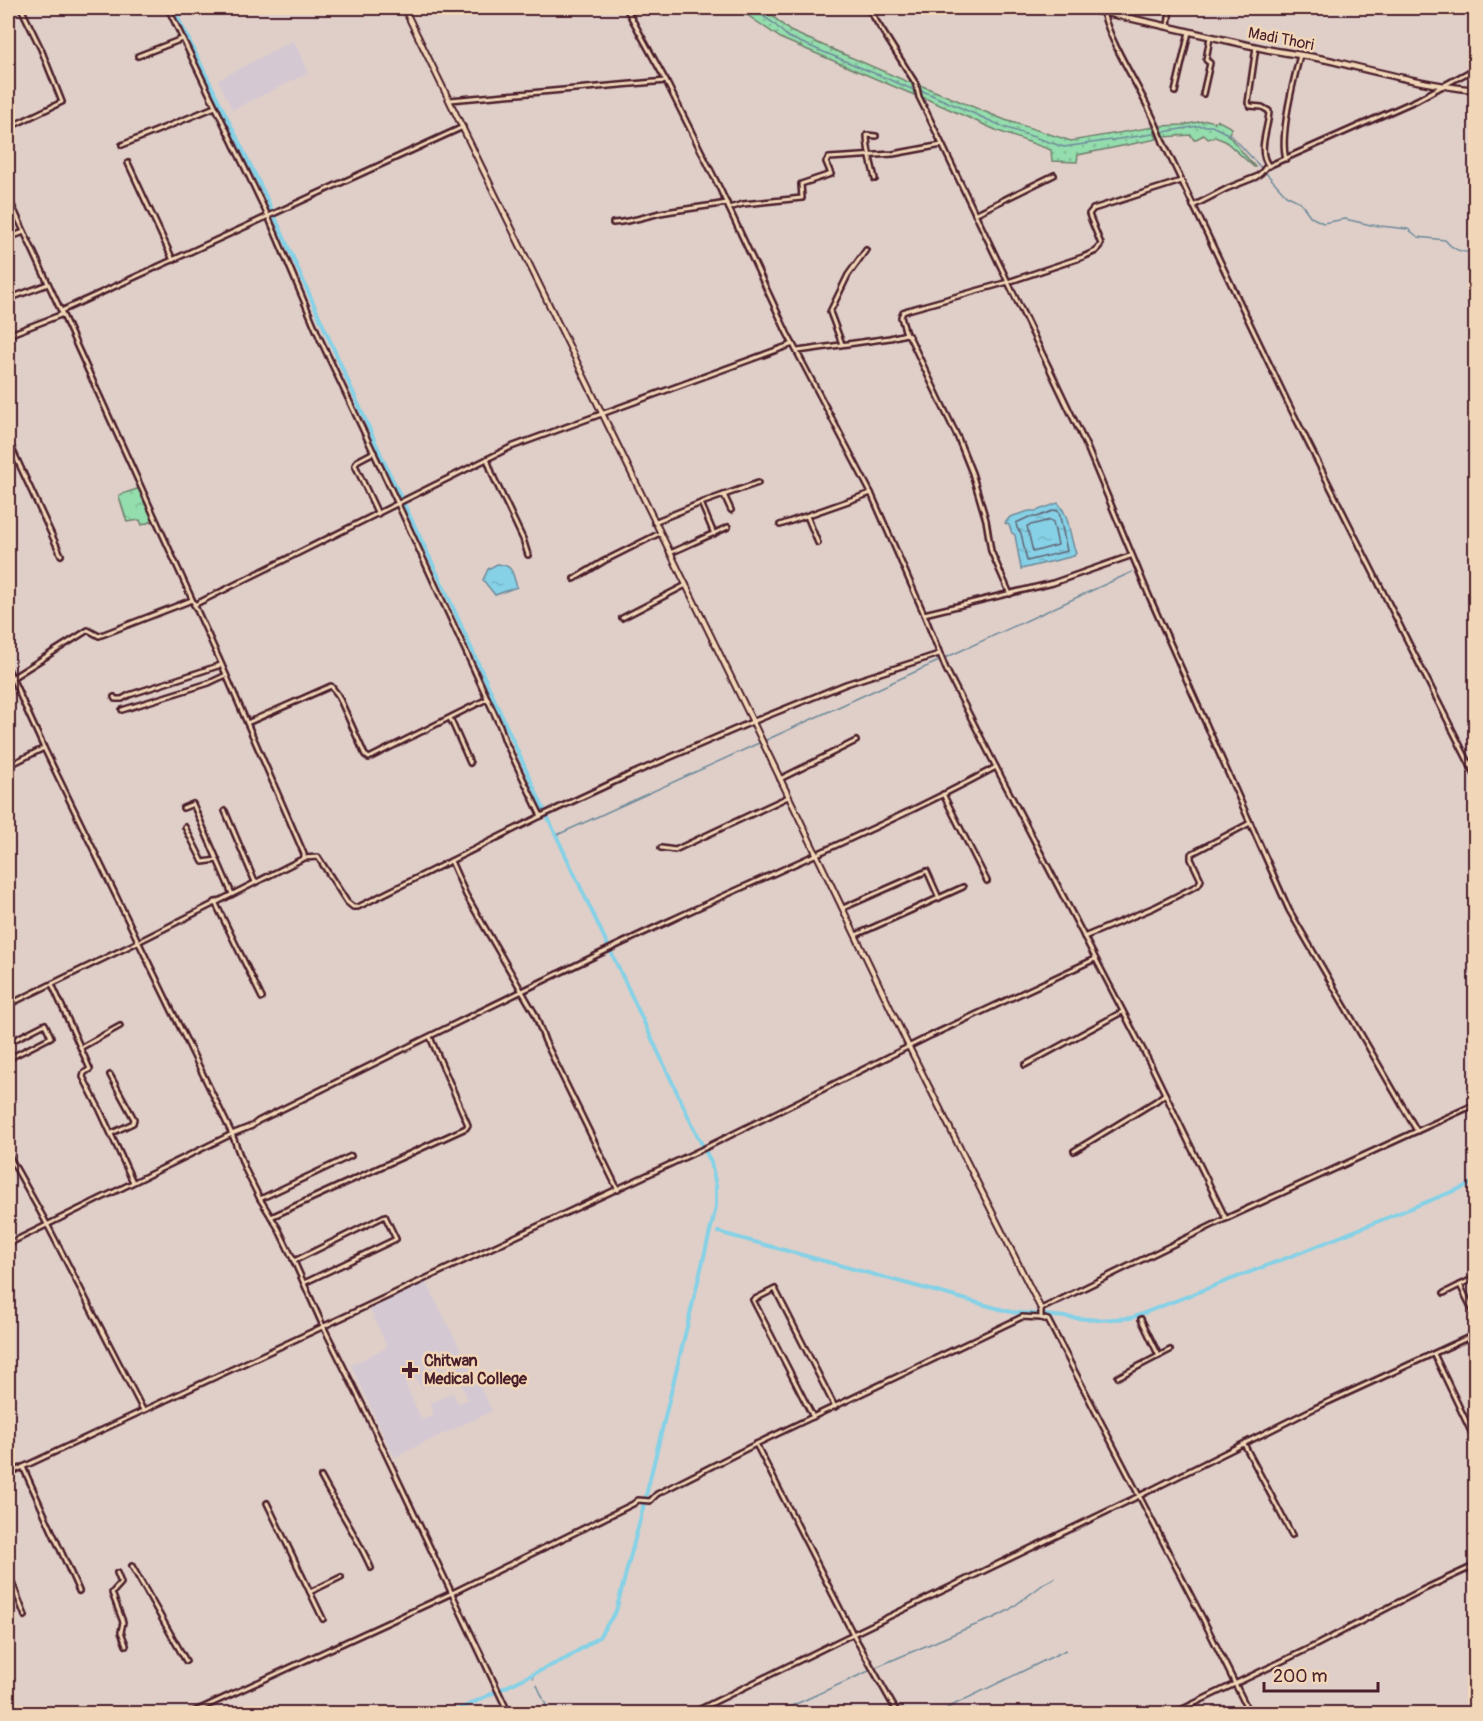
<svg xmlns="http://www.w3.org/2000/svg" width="1483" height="1721" font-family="Pangolin,sans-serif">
<defs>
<pattern id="green-dots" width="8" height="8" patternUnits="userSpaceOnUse" patternTransform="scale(1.5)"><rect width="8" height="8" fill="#94ddad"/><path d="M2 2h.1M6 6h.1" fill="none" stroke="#81bd95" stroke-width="1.8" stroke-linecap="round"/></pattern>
<pattern id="forest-crowns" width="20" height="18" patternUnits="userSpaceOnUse" patternTransform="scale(1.5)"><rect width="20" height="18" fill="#94ddad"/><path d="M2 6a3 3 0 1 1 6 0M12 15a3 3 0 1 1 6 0" fill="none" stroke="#81bd95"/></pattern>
<pattern id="water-ripples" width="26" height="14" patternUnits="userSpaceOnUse" patternTransform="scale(1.5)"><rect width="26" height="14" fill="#86d1e6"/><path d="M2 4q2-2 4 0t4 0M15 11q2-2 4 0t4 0" fill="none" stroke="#75b3c5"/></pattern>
</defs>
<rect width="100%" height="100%" fill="#e0cfc8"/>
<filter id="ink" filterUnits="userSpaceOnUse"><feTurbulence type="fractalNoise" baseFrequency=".0167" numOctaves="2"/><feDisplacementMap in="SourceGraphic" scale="12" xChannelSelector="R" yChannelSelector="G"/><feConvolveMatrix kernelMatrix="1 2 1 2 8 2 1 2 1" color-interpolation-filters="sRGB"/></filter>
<g filter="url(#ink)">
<g fill="#d4c9d3" fill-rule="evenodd">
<polygon points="294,40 308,73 232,110 218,80"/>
<path d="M 426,1282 L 492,1411 L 394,1457 L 351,1365 L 387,1347 L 369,1307 ZM 451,1363 L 468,1399 L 458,1404 L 453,1393 L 429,1404 L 434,1415 L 422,1420 L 405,1384 L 416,1378 L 421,1388 L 445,1377 L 441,1367 Z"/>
</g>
<g fill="url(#green-dots)" stroke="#6f7e6c" stroke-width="1.5">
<polygon points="737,8 759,8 775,18 790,31 908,82 911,80 914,95 782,39"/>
<polygon points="920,85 1005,120 1071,141 1153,127 1157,139 1078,155 1077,162 1052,161 1051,150 998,131 922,97"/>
<polygon points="1207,120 1214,122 1217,120 1232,128 1228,135 1255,167 1254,167 1225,141 1215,137 1208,139 1204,135 1194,140 1191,135 1164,137 1161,126 1184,125"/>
</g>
<polygon fill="url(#forest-crowns)" stroke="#6f7e6c" stroke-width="1.5" points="140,488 155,520 142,525 140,520 127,522 119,497 119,495"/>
<g fill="url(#water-ripples)" stroke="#6e8a9b" stroke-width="1.5">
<path d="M 1058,503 C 1070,515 1069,537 1076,553 L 1074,556 L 1021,569 L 1015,535 L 1012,533 L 1009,525 L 1005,523 L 1010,517 L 1029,511 L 1036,511 Z"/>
<path d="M 497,564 C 514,565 512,573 517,587 L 495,595 L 483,580 L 488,569 Z"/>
</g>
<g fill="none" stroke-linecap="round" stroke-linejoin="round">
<g stroke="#626676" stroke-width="1.5">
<polygon points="1055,510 1059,512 1067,551 1027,561 1021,533 1017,528 1016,523 1029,517 1037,517"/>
<polygon points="1050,520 1053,522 1058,545 1033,552 1027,526"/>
</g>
<g stroke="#6e8a9b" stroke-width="1.5">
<polyline points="750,8 772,22 788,37 914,90 925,92 1004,127 1064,147 1153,134"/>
<path d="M 1164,132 L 1198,126 L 1212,126 L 1232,136 L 1286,195 L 1300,202 L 1311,217 L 1323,223 L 1345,219 L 1371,225 L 1408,229 L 1418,237 L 1445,240 C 1453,250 1463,254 1476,252"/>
<polyline points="945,658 1132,572"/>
<polyline points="764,741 941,660"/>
<polyline points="557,835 759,743"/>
<polyline points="874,1668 963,1630 994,1618 1009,1610 1045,1583 1055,1578"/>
<polyline points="532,1675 533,1678"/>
<polyline points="537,1685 550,1714"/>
<polyline points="774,1714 871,1670"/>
<polyline points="935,1714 1066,1650"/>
</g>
<g stroke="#86d1e6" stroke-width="4">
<polyline points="173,8 265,195 385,464 446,592 540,801 698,1137 711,1162 716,1186 716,1207 641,1516 616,1611 599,1637 567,1658 449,1714"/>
<polyline points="718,1232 1011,1312 1098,1320 1131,1318 1307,1250 1476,1182"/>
</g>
<defs>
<g id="minor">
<polyline points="168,8 268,216 320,339 398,504 500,726 505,741 541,816"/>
<polyline points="868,8 916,84 919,97 927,113 1087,447 1150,598 1289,910 1417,1131 1225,1219 1041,1309 1041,1318"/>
<polyline points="1096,8 1097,10 1102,8"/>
<path d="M 1103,13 C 1116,58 1148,97 1163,142 L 1288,403 L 1476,777"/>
<polyline points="1168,26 1170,8"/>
<path d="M 1256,47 L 1248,103 L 1250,106 L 1262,107 L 1269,111 C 1269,128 1256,151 1269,166"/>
<polyline points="138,56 182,39"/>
<polyline points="1175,92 1189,32"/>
<polyline points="1203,94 1210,63 1206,60 1210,37"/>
<polyline points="450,100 666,81"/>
<polyline points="8,128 62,102 41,49 21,8"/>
<polyline points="122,145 215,107"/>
<path d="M 1286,159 C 1279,136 1294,79 1300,55"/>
<polyline points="128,163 173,260"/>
<path d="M 875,179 C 872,164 867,151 867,135 L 876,136"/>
<polyline points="8,197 61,311"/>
<polyline points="1193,206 1228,188 1256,177 1261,173 1266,167 1417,100 1476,68"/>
<polyline points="729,208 743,204 802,198 801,184 831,174 826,162 829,158 893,154 942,145"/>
<polyline points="975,214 1054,175"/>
<path d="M 613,223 C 629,222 644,217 660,213 C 682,209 705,207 727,203"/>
<polyline points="8,238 24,232"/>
<polyline points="8,299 48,284"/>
<polyline points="906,334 909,336 958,438 972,473 986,520 991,551 1010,594"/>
<polyline points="8,335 63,314"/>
<polyline points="842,344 830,312 848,275 866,250"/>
<polyline points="798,351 890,338 906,334 901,317 903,312 908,310 1008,282 1083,257 1096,251 1101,244 1090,217 1089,214 1093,209 1181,181"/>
<polyline points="8,440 61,555"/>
<polyline points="374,452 357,461 355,465 378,514"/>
<polyline points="487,459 494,478 523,539 528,555"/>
<polyline points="724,495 731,510"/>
<polyline points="701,503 714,534"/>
<polyline points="807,516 818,543"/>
<polyline points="654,522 701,503 758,483"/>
<polyline points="780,525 871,493"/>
<polyline points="670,553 728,527"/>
<polyline points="574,579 604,561 660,533"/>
<polyline points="194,605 511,447 793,344"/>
<polyline points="924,614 1053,583 1130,556"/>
<polyline points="622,618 686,585"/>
<polyline points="8,669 44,748 232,1134 245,1169 260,1199 278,1228 293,1259 323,1326 362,1404 509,1714"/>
<polyline points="12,678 88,630 99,636 192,600"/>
<polyline points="114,697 115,699 122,699 129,695 221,665"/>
<polyline points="122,710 209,683 226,675"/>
<polyline points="450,718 470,763"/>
<polyline points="247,723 331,686 338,695 365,755 369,758 487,699"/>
<polyline points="8,766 44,748"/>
<polyline points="996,767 1153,1069 1226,1219"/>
<polyline points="780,779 856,741"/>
<polyline points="943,794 987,881"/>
<polyline points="183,808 193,804 232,894"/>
<polyline points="225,811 255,882"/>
<polyline points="185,827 203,862 217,860"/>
<polyline points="661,848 675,850 788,797"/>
<polyline points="304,858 318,857 347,902 353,907 358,907 541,816 627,776 752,722 846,684 939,654"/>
<polyline points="451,861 466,895 535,1014 545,1041 618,1190"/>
<polyline points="215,902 262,998"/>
<polyline points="843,908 927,871 939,898"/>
<polyline points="856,935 963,887"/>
<polyline points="1084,937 1155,907 1198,885 1201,880 1191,859 1191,854 1250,823"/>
<polyline points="52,984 90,1069 84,1073 83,1077 100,1110 133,1182"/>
<polyline points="8,1005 138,942 304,858 304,854 221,663 61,311 463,127"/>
<polyline points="8,1043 45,1024 51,1037 8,1059"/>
<polyline points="82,1047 120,1026"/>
<polyline points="1025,1065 1122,1012"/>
<polyline points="110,1075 134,1119 133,1123 112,1133"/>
<polyline points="1417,1131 1476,1104"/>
<polyline points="1074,1151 1156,1101 1165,1094"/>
<polyline points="8,1154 47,1224 143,1410"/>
<polyline points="260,1199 351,1156"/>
<polyline points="271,1217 466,1128 468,1125 430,1037"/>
<path d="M 8,1244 L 232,1134 L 252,1126 L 258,1121 C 394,1054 529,986 667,922 C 776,871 889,825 996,767 L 946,669 L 924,614 L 871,493 L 787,333 L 720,189 L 666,81 L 626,8"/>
<polyline points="294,1261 385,1216 396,1239 304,1283"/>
<polyline points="1460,1285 1476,1317"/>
<polyline points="1444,1293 1476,1277"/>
<polyline points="1141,1319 1159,1356"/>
<polyline points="1434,1354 1476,1442"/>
<polyline points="1118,1377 1170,1350"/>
<polyline points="813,1417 753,1300 775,1289 835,1407"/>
<polyline points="756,1444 853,1634 1139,1496 1315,1408 1476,1334"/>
<polyline points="1244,1444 1292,1535"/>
<polyline points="23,1467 79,1591"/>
<polyline points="8,1474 709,1146 932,1035 1095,959"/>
<path d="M 321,1477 C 337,1507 357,1536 371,1568"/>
<polyline points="267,1503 323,1619"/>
<polyline points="132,1566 186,1661"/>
<polyline points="8,1572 25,1616"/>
<polyline points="117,1573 121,1583 112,1593 123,1622 121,1632 126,1645"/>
<polyline points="310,1592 341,1577"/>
<polyline points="189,1714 452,1593 633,1504 638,1500 650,1501 657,1494 756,1444 1022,1317 1041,1318 1048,1320 1203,1619 1250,1714"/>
<polyline points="690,1714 853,1634 898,1714"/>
<polyline points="1172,1714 1316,1645 1422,1590 1476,1565"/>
</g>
<polyline id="tertiary" points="404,8 752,720 909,1047 1041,1309"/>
<path id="secondary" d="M 1083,8 C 1142,20 1201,35 1261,48 C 1283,53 1306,55 1328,60 C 1377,72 1425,85 1476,90"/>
</defs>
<use href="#minor" stroke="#4a1f2b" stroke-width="8"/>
<use href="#tertiary" stroke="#4a1f2b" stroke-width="8"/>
<use href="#secondary" stroke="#4a1f2b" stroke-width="9"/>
<use href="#minor" stroke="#f1d7b8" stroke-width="3"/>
<use href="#tertiary" stroke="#f1d7b8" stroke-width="4"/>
<use href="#secondary" stroke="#f1d7b8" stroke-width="4.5"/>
</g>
</g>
<path fill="#4a1f2b" stroke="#f1d7b8" stroke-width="2" d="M407 1361h6v6h6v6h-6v6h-6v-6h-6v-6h6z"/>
<g text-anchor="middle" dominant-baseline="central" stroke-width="5" stroke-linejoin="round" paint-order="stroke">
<g font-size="16" fill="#4a1f2b" stroke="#f1d7b8">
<text transform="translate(1281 39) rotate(11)">Madi Thori</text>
</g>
<g font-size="16" font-weight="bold" fill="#4a1f2b" stroke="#f1d7b8" text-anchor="start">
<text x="424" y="1361">Chitwan<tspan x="424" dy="18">Medical College</tspan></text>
</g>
</g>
<rect width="1483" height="1721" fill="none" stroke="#f1d7b8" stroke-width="30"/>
<rect x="15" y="15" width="1453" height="1691" fill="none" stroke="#4a1f2b" stroke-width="2" filter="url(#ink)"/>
<path d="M1264 1682v9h114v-9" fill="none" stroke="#4a1f2b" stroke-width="3"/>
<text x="1273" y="1682" font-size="18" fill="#4a1f2b" stroke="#f1d7b8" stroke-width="4.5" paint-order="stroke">200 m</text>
</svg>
